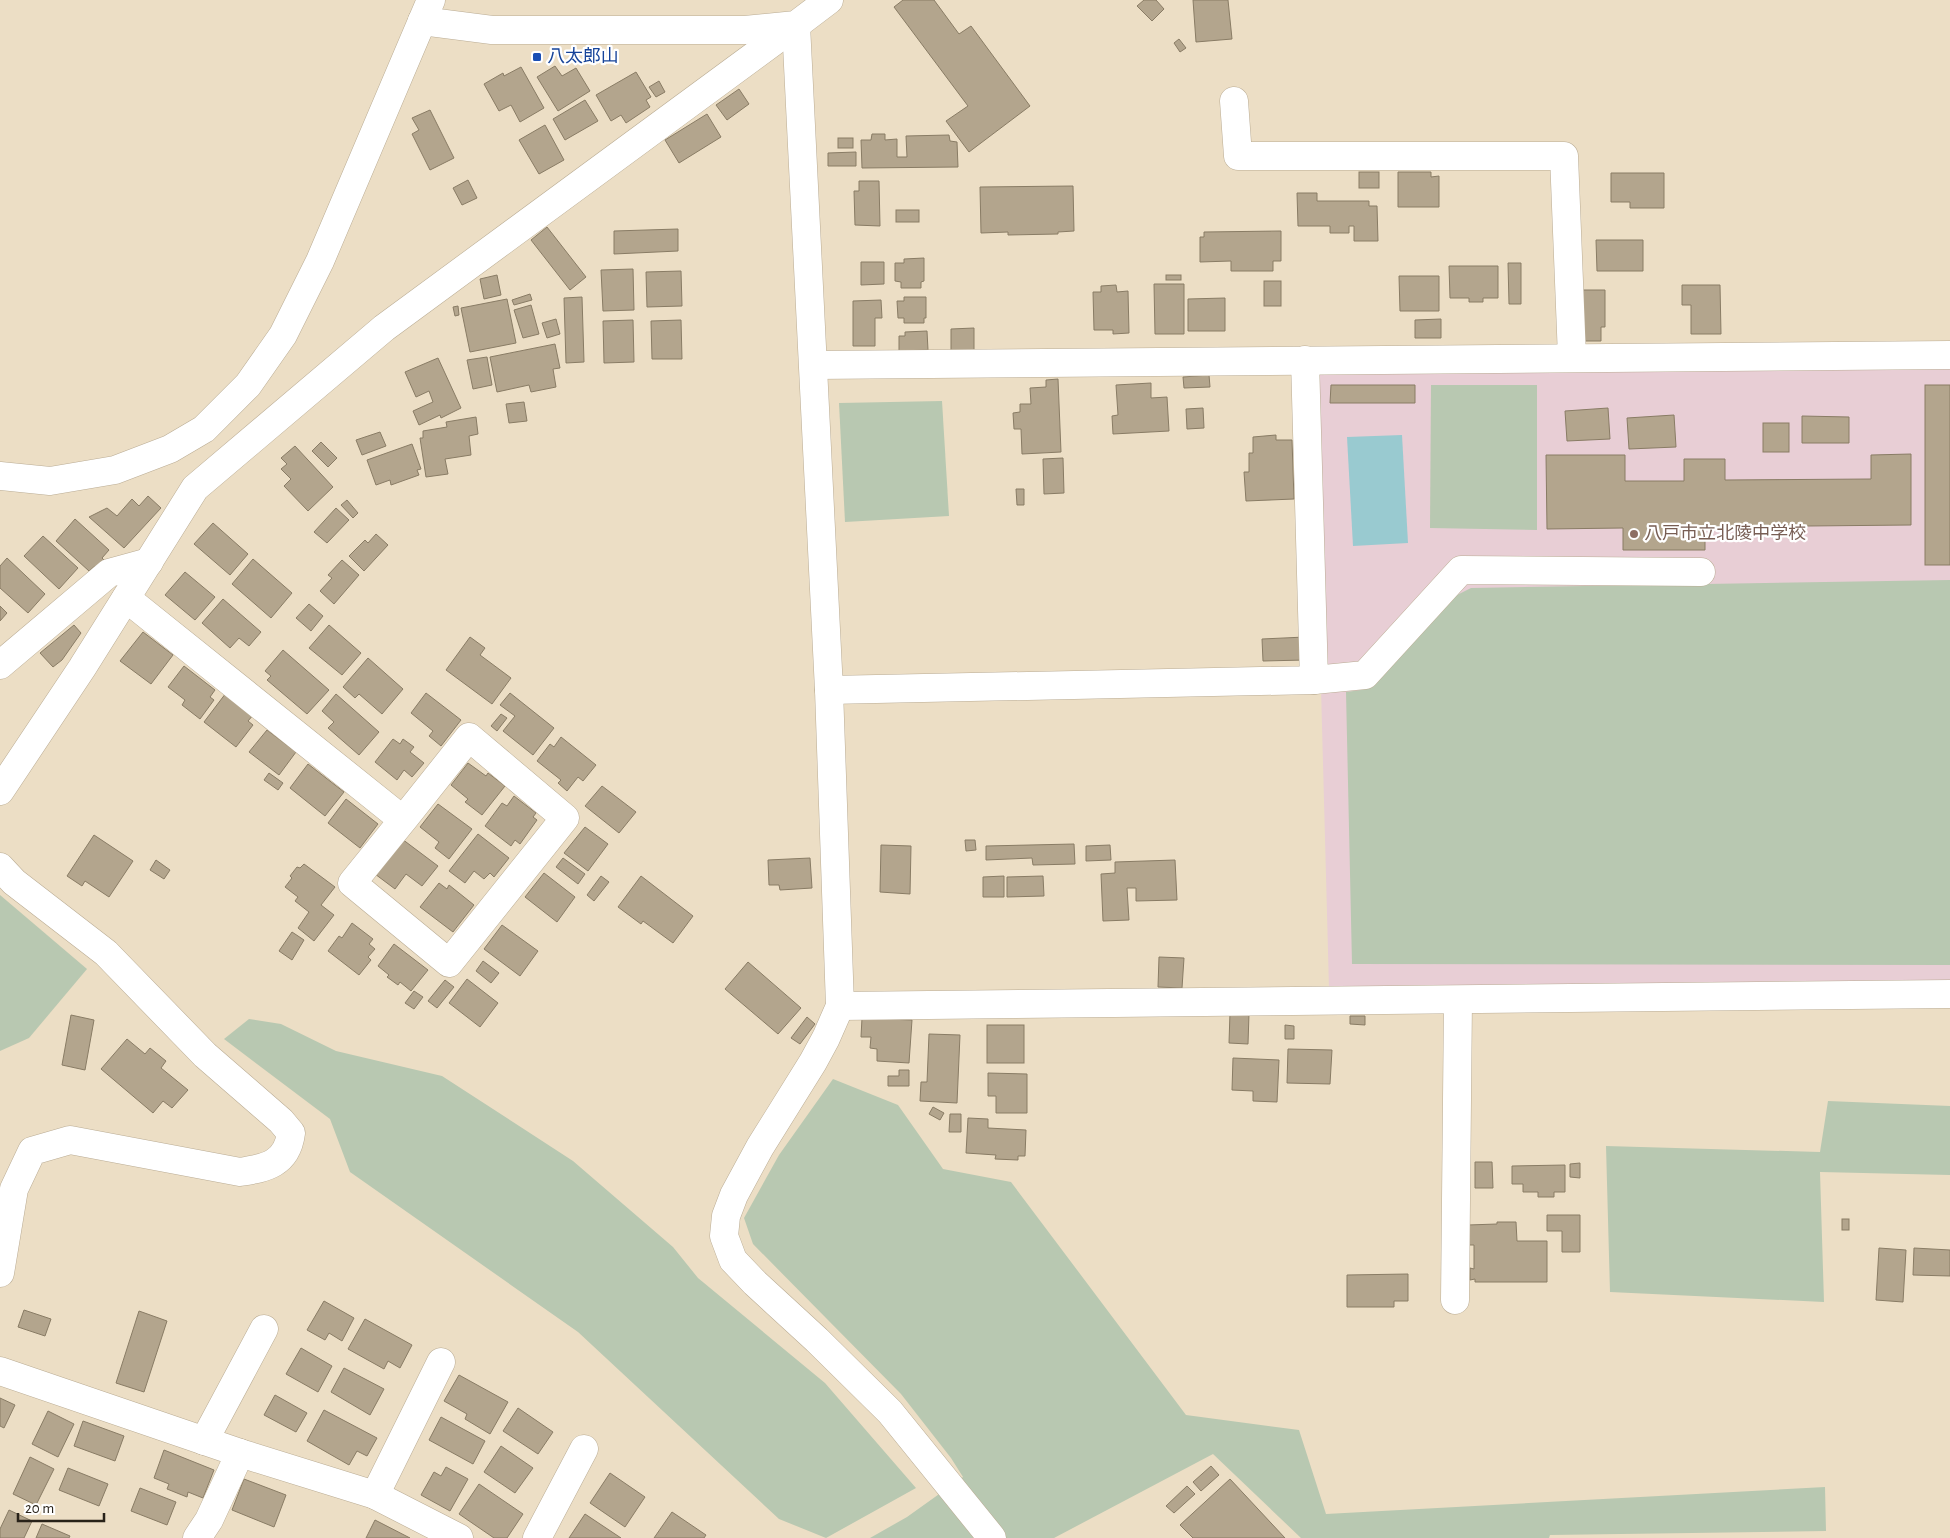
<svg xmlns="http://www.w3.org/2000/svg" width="1950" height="1538" font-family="'Alegreya Sans','Noto Sans JP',sans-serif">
<rect width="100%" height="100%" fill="#ecdec5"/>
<polygon fill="#e8ced5" points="1950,362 1950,985 1329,988 1321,688 1315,380 1325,369"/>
<g fill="#b8c8b1">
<polygon points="1431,385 1537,385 1537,530 1430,528"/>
<polygon points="942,401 949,516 845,522 839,403"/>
<polygon points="1950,580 1950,965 1352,964 1346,692 1361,690 1380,679 1447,600 1471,588"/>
<polygon points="0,895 87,969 29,1038 0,1051"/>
<polygon points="249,1019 281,1024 336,1051 442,1076 573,1161 673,1247 698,1278 825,1383 916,1488 826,1538 779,1519 578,1332 350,1172 330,1119 224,1039"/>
<polygon points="833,1079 898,1105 943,1169 1011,1182 1186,1415 1299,1430 1326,1514 1825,1487 1826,1531 1550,1535 1549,1538 1301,1538 1213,1454 1054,1538 870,1538 907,1517 963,1477 951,1458 901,1394 753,1244 744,1218 779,1155"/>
<polygon points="1828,1101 1950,1106 1950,1175 1820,1172 1824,1302 1610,1292 1606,1146 1820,1152"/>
</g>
<polygon fill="#99cad0" points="1402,435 1408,543 1353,546 1347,437"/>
<g fill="#b3a58d" stroke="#897c65">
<polygon points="903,0 934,0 959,34 971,26 1030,106 969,152 946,121 968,106 894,7"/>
<polygon points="1144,0 1156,0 1164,9 1152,21 1137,6"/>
<polygon points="1193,0 1228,0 1232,39 1196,42"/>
<polygon points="1179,39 1186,48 1180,52 1174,43"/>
<polygon points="555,66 562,76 576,68 590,91 558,111 537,77"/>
<polygon points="521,67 544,108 520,122 511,105 499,111 484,84 503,73 504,76"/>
<polygon points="636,72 651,97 646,100 650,107 626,123 621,115 611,121 596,95"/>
<polygon points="659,81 665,92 656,97 649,87"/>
<polygon points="739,89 749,104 727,120 716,105"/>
<polygon points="585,100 598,121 565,140 553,119"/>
<polygon points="430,110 454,158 430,170 412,134 419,130 412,118"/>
<polygon points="707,114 721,137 679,163 665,140"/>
<polygon points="545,125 564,160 539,174 519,140"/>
<polygon points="872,134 885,134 885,140 897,139 897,157 907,157 906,136 949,135 950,141 957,142 958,167 862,168 861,140 871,140"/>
<rect x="838" y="138" width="15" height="10"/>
<polygon points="856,152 856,166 828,166 828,153"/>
<rect x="1359" y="172" width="20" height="16"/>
<polygon points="1398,172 1431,172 1431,177 1439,176 1439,207 1398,207"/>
<polygon points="1611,173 1664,173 1664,208 1630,208 1630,202 1611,202"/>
<polygon points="468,180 477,198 462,205 453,188"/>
<polygon points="859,181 879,181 880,226 855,225 854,191 859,191"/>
<polygon points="1073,186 1074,231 1058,232 1058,234 1008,235 1008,232 981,233 980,187"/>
<polygon points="1297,193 1317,193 1317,201 1369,201 1369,206 1377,206 1378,241 1354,241 1354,226 1349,226 1349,233 1330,233 1330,226 1298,226"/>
<rect x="896" y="210" width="23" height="12"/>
<polygon points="547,227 586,277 570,290 531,240"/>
<polygon points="678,229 678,251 614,254 614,231"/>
<polygon points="1281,231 1281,261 1273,261 1273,271 1231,271 1231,261 1200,262 1200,237 1204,237 1204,232"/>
<polygon points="1596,240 1643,240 1643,271 1597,271"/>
<polygon points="924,258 924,281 921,282 921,288 901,288 901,282 895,281 895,263 904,263 904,259"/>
<polygon points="861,262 884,262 884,284 861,285"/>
<polygon points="1508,263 1521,263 1521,304 1509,304"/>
<polygon points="1449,266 1498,266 1498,298 1483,298 1483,302 1469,302 1469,298 1450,298"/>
<polygon points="633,269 634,310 603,311 601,270"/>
<polygon points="681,271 682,306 647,307 646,272"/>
<polygon points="497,275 501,295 484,299 480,279"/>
<rect x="1166" y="275" width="15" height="5"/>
<polygon points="1399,276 1439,276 1439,311 1400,311"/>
<rect x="1264" y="281" width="17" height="25"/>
<polygon points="1154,284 1184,284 1184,334 1155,334"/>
<polygon points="1116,285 1117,292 1128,291 1129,333 1113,334 1113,330 1094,330 1093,292 1101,292 1101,286"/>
<polygon points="1682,285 1720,285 1721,334 1691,334 1691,305 1682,305"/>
<polygon points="1581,290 1605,290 1605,327 1601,327 1601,341 1581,341"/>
<polygon points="530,294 532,300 514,305 512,300"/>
<polygon points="582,297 584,362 566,363 564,298"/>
<polygon points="904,297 926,297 926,318 924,318 924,323 904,323 904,318 898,318 897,301 904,301"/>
<polygon points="1225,298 1225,331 1188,331 1188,299"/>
<polygon points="507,299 516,343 470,352 461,308"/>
<polygon points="881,300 882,318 875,318 875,346 853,346 853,301"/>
<polygon points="531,305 539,334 523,338 514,310"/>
<polygon points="458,306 459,315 455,316 453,307"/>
<polygon points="556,319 560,334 547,338 542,323"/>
<polygon points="1441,319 1441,338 1415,338 1415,320"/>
<polygon points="633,320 634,362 604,363 603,321"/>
<polygon points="681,320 682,359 652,359 651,321"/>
<polygon points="974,328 974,351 951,351 951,329"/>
<polygon points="927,331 928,350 899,351 899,336 905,336 905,332"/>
<polygon points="555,344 560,368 553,369 556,387 531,392 529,385 497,392 490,357"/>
<polygon points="487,357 492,385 473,389 467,360"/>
<polygon points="438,358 461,408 441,418 440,415 419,425 413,411 433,402 429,391 416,397 405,372"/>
<polygon points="1209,375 1210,387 1184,388 1183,377"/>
<polygon points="1058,379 1061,452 1022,454 1021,429 1014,429 1013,413 1020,412 1020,404 1031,404 1030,388 1046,387 1046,380"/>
<polygon points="1151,383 1151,398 1167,397 1169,431 1113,434 1112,416 1118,415 1116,385"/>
<polygon points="1331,385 1415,385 1415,403 1330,403"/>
<rect x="1925" y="385" width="25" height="180"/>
<polygon points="524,402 527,421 509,423 506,404"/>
<polygon points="1203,408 1204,428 1187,429 1186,409"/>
<polygon points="1608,408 1610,439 1567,441 1565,411"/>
<polygon points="1674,415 1676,447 1629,449 1627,418"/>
<polygon points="1802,416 1849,417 1849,443 1802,443"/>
<polygon points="476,417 478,434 469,436 471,455 445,459 448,474 426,477 420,438 423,438 423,431 447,427 446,422"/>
<rect x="1763" y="423" width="26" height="29"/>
<polygon points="380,432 386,446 362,455 356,440"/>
<polygon points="1276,435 1276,440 1292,440 1294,499 1246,501 1244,472 1249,472 1249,453 1253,453 1253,437"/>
<polygon points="321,442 337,458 328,467 312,451"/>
<polygon points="412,444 421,469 417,470 419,475 391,485 390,480 376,485 367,460"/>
<polygon points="295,446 333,487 308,511 284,486 291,479 281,469 287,464 281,458"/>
<polygon points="1911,454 1911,525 1705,527 1705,550 1623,550 1623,528 1547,529 1546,455 1625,455 1625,481 1684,481 1684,459 1725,459 1725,480 1871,479 1871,455"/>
<polygon points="1063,458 1064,493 1044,494 1043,459"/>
<polygon points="1016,489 1024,489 1024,505 1017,505"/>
<polygon points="148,496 161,508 124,548 89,517 107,508 117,516 132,499 139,506"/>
<polygon points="347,500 358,513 353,518 341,505"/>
<polygon points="336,508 349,520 327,543 314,532"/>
<polygon points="75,519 109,550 102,558 105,561 98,569 95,566 89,571 56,541"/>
<polygon points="213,523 248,554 230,575 194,544"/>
<polygon points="376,534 388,545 364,571 349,556 365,540 368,543"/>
<polygon points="43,536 78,568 59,589 24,556"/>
<polygon points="7,558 45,594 28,613 0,588 0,566"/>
<polygon points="253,559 292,593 271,618 232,584"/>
<polygon points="342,560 359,575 334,604 320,591 332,578 328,575"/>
<polygon points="185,572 215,597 195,620 165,595"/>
<polygon points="223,599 261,632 249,646 239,638 230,648 202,623"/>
<polygon points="309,604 323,616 311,631 296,618"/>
<polygon points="0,606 7,613 0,621"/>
<polygon points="74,625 81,633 62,660 53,667 40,653"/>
<polygon points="329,625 361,653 342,675 309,648"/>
<polygon points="143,632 173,655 151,684 120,661"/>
<polygon points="470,637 485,648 480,655 511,678 492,704 446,670"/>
<polygon points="1305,637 1305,660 1263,661 1262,639"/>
<polygon points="283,650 329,690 307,714 267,680 271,676 265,671"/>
<polygon points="368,658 403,689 382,714 359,694 355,698 343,687"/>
<polygon points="184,666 215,690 210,697 214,700 200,719 182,705 185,700 168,687"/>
<polygon points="226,693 254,714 248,721 253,725 236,747 204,722"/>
<polygon points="426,693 461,720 441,746 429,736 433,731 411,713"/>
<polygon points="510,693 554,728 533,755 503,731 515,716 500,705"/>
<polygon points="336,694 379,732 359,755 328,728 334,722 322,711"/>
<polygon points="501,714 507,718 497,731 491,726"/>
<polygon points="267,730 296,752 279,775 249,752"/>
<polygon points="561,737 596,765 583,781 578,777 567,791 558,783 561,780 537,761 550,744 554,747"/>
<polygon points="393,739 400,744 403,739 414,747 410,752 424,763 412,777 404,770 397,780 375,762"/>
<polygon points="468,763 486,776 488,773 505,786 482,815 465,802 468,799 451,785"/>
<polygon points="308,764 344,792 325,816 290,788"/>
<polygon points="269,773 283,783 278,790 264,780"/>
<polygon points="602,786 636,812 619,833 585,806"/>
<polygon points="514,796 536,813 533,817 537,820 520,844 515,840 511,846 485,826 502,803 507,806"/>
<polygon points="346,799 378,824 360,848 328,823"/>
<polygon points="438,804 472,829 449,859 435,848 439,842 420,827"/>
<polygon points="585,827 608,844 588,871 564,853"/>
<polygon points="478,834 509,858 494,877 490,873 484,879 474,871 465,883 449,871"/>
<polygon points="94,835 133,861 109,897 85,881 82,886 67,876"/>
<polygon points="402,839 438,866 422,886 406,874 395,889 375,874"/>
<polygon points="965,840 975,840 976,850 966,851"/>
<polygon points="1074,844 1075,864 1033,865 1032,858 986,860 986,846"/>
<polygon points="881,845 911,846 910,894 880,892"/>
<polygon points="1110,845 1111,860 1086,861 1086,846"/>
<polygon points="563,858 585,874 578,884 556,867"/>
<polygon points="810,858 812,888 780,890 779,885 769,885 768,860"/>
<polygon points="156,860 170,870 164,879 150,870"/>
<polygon points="1175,860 1177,900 1136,901 1136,888 1127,888 1129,920 1103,921 1101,874 1115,873 1115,862"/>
<polygon points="304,864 335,887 321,905 334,915 314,941 298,928 309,912 295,901 298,897 285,887 292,878 290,876 297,867 300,868"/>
<polygon points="544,873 575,897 557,922 525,897"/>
<polygon points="601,876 609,882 594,901 587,895"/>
<polygon points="641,876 693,916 673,943 643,921 641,924 618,907"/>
<polygon points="1004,876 1004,897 983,897 983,877"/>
<polygon points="1043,876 1044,896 1007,897 1007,877"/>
<polygon points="439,883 447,889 449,885 474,905 453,932 420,907"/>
<polygon points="352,923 373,939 369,944 375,949 368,957 371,960 359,975 328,951 339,936 342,938"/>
<polygon points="502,925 538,951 520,976 484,949"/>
<polygon points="292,932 304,940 292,960 279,951"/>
<polygon points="394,944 428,970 411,991 400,982 398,985 387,977 389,975 378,966"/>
<polygon points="1159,957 1184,958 1182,988 1158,987"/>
<polygon points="483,961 499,973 491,983 476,971"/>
<polygon points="748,962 801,1008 778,1034 725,989"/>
<polygon points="467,979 498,1003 480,1027 449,1003"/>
<polygon points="445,980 454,987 437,1008 428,1001"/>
<polygon points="414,991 423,997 414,1009 405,1003"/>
<polygon points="1230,1013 1249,1014 1248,1044 1229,1043"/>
<polygon points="71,1015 94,1020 85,1070 62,1065"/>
<polygon points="1350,1016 1365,1016 1365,1025 1350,1024"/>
<polygon points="807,1017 815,1024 800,1044 791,1038"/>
<polygon points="862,1018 912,1020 909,1063 877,1061 877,1049 870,1048 871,1037 861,1037"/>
<rect x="987" y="1025" width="37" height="38"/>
<polygon points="1285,1025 1294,1026 1294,1039 1285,1039"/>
<polygon points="929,1034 960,1035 957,1103 920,1101 921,1082 927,1082"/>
<polygon points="127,1039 145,1054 150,1048 166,1061 161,1068 188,1090 172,1108 163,1101 153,1113 101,1069"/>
<polygon points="1288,1049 1332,1050 1330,1084 1287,1083"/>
<polygon points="1233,1058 1279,1060 1277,1102 1253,1101 1253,1091 1232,1090"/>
<polygon points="899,1070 909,1070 909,1086 888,1086 888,1076 899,1076"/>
<polygon points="988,1073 1027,1074 1027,1113 996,1113 996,1096 988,1096"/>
<polygon points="933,1107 944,1113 940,1120 929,1114"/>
<polygon points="950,1114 961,1114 961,1132 949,1132"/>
<polygon points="968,1118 988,1119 988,1128 1026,1130 1025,1156 1018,1156 1018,1160 995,1159 996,1155 966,1153"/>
<polygon points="1475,1162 1492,1162 1493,1188 1475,1188"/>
<polygon points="1580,1163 1580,1178 1570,1177 1570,1164"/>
<polygon points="1565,1165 1565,1192 1554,1192 1554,1197 1538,1197 1538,1192 1523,1192 1523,1184 1512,1184 1512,1166"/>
<polygon points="1547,1215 1580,1215 1580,1252 1562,1252 1562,1231 1547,1231"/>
<rect x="1842" y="1219" width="7" height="11"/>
<polygon points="1497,1222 1516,1222 1517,1241 1547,1241 1547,1282 1475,1282 1475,1279 1470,1280 1470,1268 1474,1269 1474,1245 1467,1245 1468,1225 1497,1224"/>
<polygon points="1879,1248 1906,1250 1903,1302 1876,1300"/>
<polygon points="1914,1248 1950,1250 1950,1276 1913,1275"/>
<polygon points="1408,1274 1408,1301 1394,1301 1394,1307 1347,1307 1347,1275"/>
<polygon points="324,1301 354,1318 342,1341 329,1333 325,1340 307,1330"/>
<polygon points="24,1310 51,1319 45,1336 18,1327"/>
<polygon points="139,1311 167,1321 144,1392 116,1383"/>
<polygon points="365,1319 412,1345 400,1368 388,1361 384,1369 348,1349"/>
<polygon points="301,1348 332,1366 318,1392 286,1374"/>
<polygon points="344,1368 384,1389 370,1415 331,1392"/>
<polygon points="459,1375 508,1402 490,1434 465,1419 467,1414 444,1401"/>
<polygon points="275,1395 307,1413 296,1432 264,1415"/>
<polygon points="0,1398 15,1405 4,1428 0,1426"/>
<polygon points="518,1408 553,1432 538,1454 503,1431"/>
<polygon points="324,1410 377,1438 367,1456 357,1451 349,1465 307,1441"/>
<polygon points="48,1411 74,1424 58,1457 32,1444"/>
<polygon points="441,1417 485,1441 473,1464 429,1440"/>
<polygon points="83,1421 124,1436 115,1461 74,1446"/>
<polygon points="501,1446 533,1468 515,1493 484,1472"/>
<polygon points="164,1450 214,1470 203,1498 188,1492 187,1497 167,1489 169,1484 154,1478"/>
<polygon points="30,1457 54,1469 36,1505 13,1494"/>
<polygon points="1211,1466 1219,1475 1201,1491 1193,1482"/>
<polygon points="446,1467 468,1479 450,1511 421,1495 434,1472 441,1476"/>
<polygon points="68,1468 108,1484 99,1506 59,1490"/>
<polygon points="610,1473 645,1497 625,1527 590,1503"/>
<polygon points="244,1479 286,1495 274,1527 232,1510"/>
<polygon points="1230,1479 1285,1538 1193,1538 1180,1525"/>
<polygon points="479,1484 523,1514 507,1538 494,1538 459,1514"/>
<polygon points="1187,1486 1195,1494 1174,1513 1166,1506"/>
<polygon points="140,1488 176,1502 167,1525 131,1511"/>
<polygon points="9,1510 32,1521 24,1538 0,1538 0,1529"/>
<polygon points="672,1512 706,1535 704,1538 654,1538"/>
<polygon points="585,1514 621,1538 569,1538"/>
<polygon points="375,1520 410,1538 366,1538"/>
<polygon points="42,1524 70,1536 69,1538 36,1538"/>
</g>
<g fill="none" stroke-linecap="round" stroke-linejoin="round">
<defs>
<g id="minor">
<polyline points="422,21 492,30 745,30 796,25 829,0"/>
<polyline points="796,25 829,690 840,1006 826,1038 813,1062 760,1147 734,1195 726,1216 724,1236 733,1260 755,1283 817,1340 890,1412 992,1538"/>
<polyline points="1234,101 1238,156 1564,156 1572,357"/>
<polyline points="814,365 1950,355"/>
<polyline points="0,476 50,481 115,470 170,449 204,429 248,385 283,335 320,261 431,0"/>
<polyline points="126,598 403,820 352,883 449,963 565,818 469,737 403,820"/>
<polyline points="0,665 109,573 149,562"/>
<polyline points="1314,680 1365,675 1461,570 1701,572"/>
<polyline points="829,690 1314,680 1305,360"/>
<polyline points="0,791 82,668 195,488 384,328 796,25"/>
<path d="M 0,867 L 14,882 L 106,953 L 205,1055 L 281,1121 L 291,1133 C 287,1164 266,1168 240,1172 L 70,1140 L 32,1151 L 14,1189 L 0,1273"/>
<polyline points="840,1006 1950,994"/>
<polyline points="1455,1300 1458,1000"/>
<polyline points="0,1371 240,1453 375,1495 459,1538"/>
<polyline points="204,1441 264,1329"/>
<polyline points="375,1495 441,1362"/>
<polyline points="197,1538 209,1520 240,1453"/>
<polyline points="537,1538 584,1449"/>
</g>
</defs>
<use href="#minor" stroke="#baac94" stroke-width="29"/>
<use href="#minor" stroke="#fff" stroke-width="28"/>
</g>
<rect fill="#1a4fb4" stroke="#fff" stroke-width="2" x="532" y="52" width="10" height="10" rx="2.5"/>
<circle fill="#8d6e63" stroke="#fff" stroke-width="2" cx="1634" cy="534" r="5"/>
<g text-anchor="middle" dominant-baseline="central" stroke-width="4.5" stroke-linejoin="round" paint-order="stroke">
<g font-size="18" fill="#164399" stroke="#fff" text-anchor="start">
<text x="547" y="57">八太郎山</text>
</g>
<g font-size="18" fill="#785e54" stroke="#fff" text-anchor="start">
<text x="1644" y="534">八戸市立北陵中学校</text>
</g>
</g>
<path d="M18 1513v8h86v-8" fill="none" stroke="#282219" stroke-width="2.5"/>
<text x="25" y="1513" font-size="15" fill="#282219" stroke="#ffffff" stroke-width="4" paint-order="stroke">20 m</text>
</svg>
